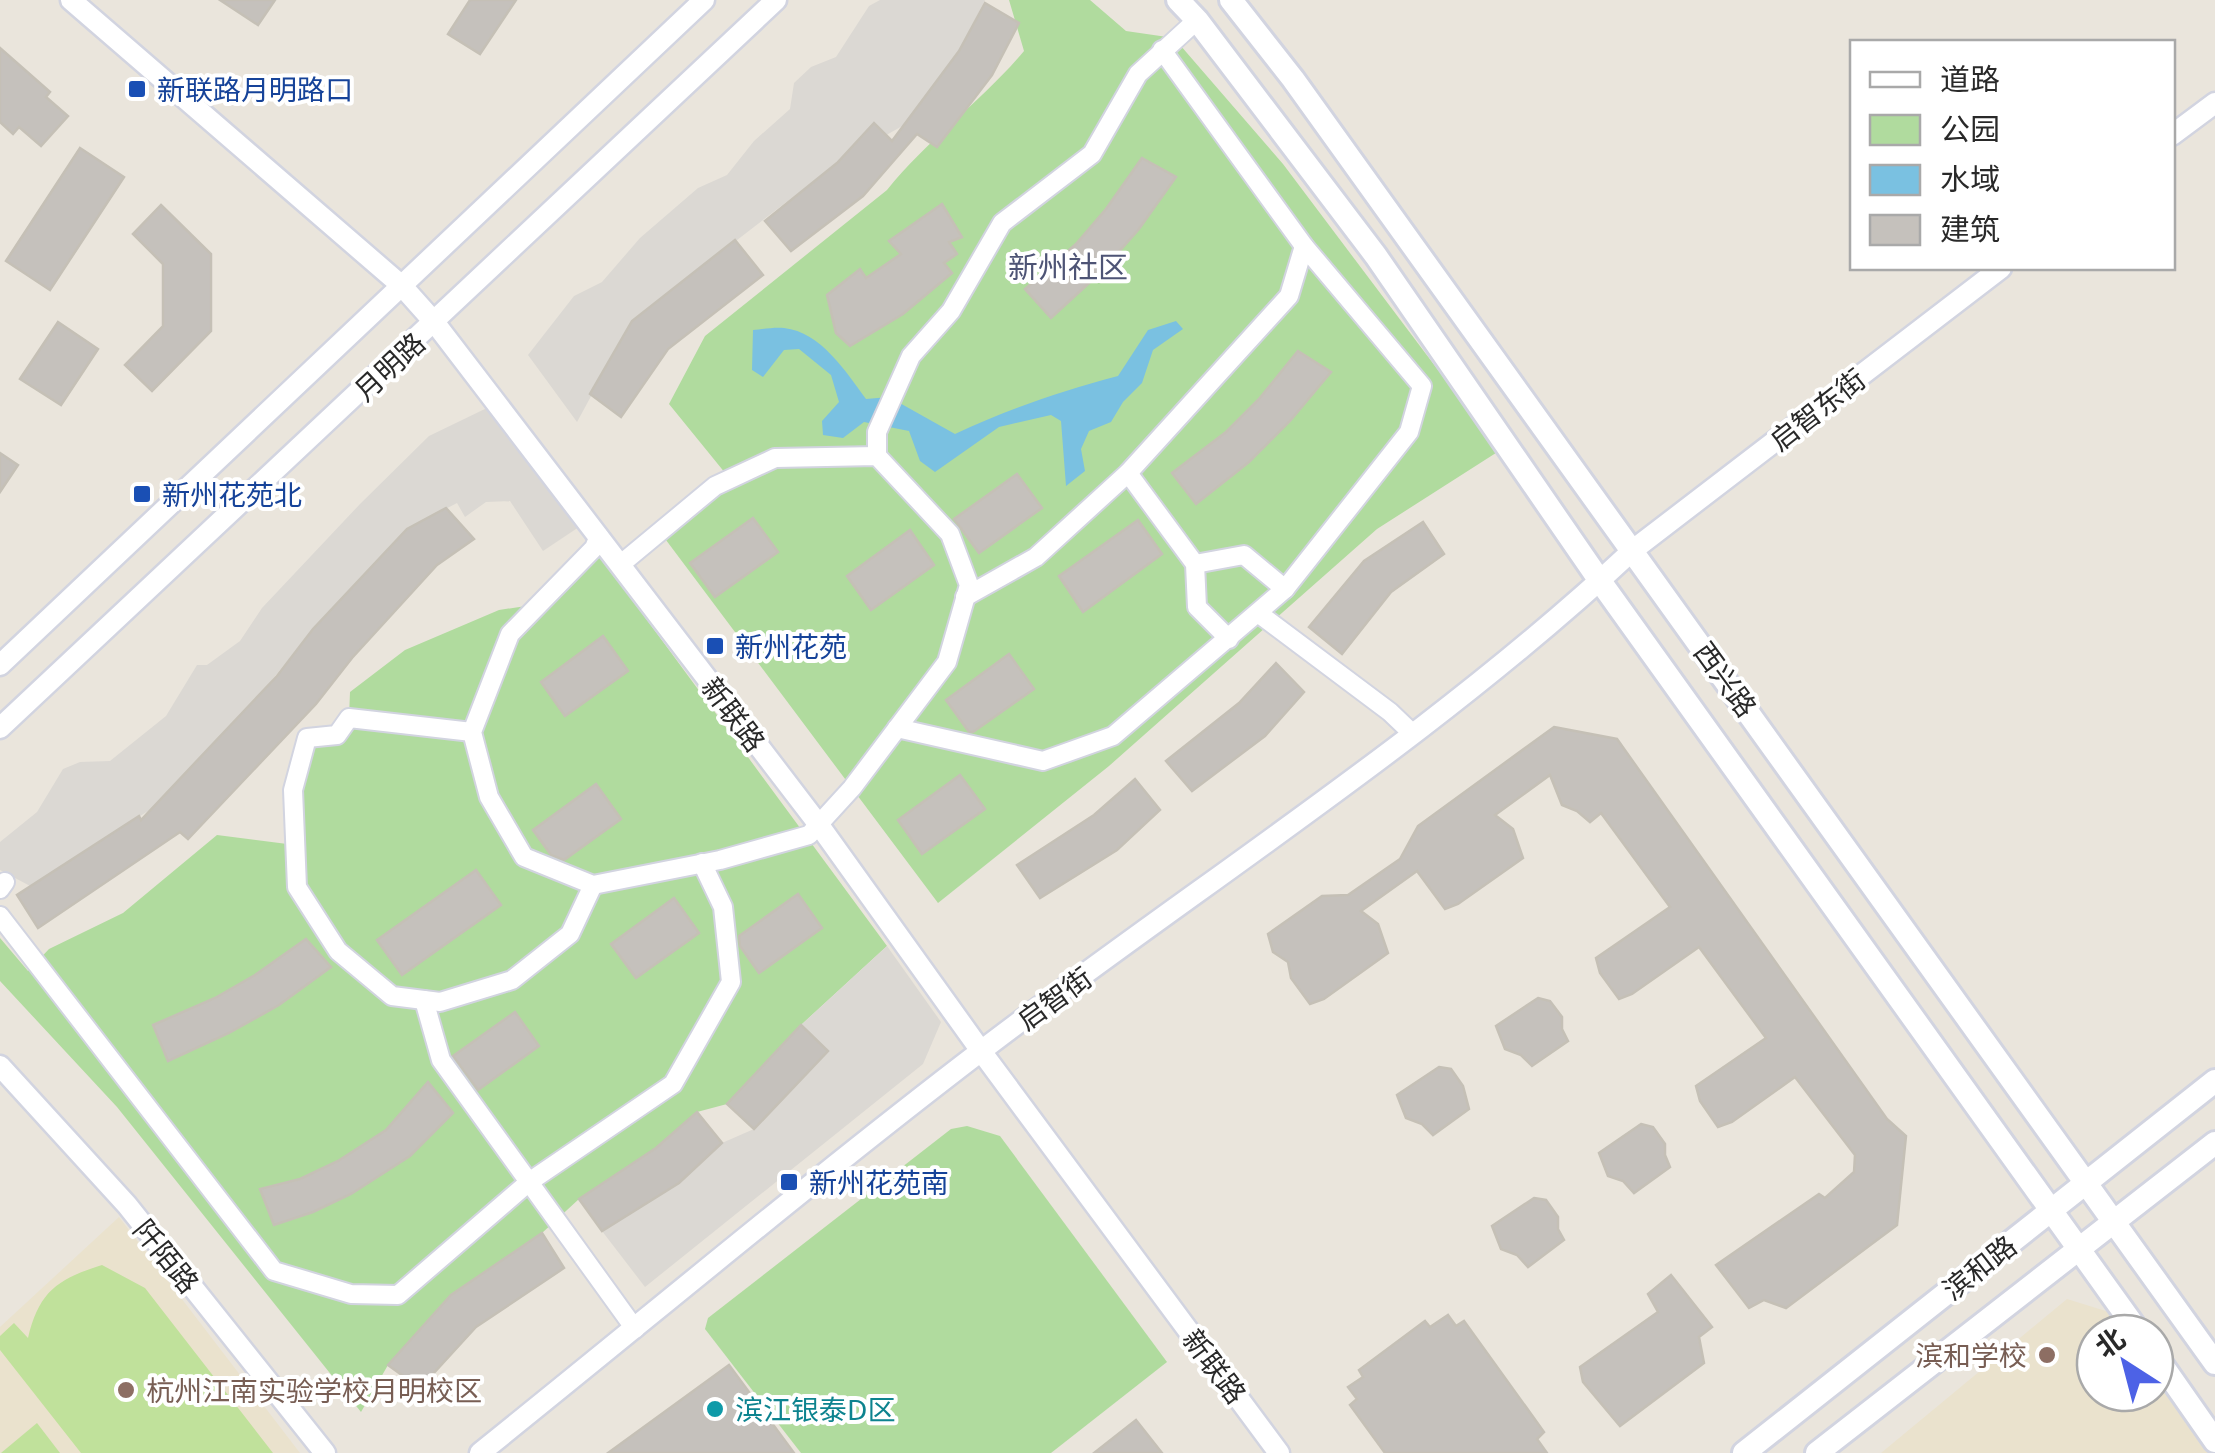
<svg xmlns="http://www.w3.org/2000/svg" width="2215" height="1453" font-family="'Noto Sans','Noto Sans SC',sans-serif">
<rect width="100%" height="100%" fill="#eae5dc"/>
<g fill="#eae2cd">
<polygon points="119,1217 300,1453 0,1453 0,1327"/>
<polygon points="2067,1299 2109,1312 2124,1333 2095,1333 2095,1393 2155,1393 2155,1376 2210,1453 1881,1453"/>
</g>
<g fill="#b0db9e">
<path d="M 1009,0 L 1090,0 L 1126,31 L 1174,38 L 1283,164 L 1499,451 L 1377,529 L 1109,766 L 938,903 L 660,532 L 730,479 L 669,404 L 705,336 L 887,190 C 928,139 982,101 1024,51 Z"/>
<polygon points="594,548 887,946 801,1025 727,1104 697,1112 656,1148 579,1199 542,1233 451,1295 388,1365 361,1412 117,1107 0,981 0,938 28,971 49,949 123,913 217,835 295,845 307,738 337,735 349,718 350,692 405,650 499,610 539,604"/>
<polygon points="967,1126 1000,1136 1167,1362 1051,1453 801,1453 705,1329 708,1318 951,1129"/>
</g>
<g fill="#c0e19b">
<path d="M 102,1265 L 145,1288 L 273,1453 L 81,1453 L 0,1350 L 0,1336 L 14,1323 L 28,1338 C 39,1291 58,1279 102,1265 Z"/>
<polygon points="37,1423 60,1453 1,1453"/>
</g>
<g fill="#dbd8d3">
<polygon points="880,0 985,0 959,51 904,125 837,163 632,321 577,422 528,355 574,296 602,282 640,238 698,188 727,175 754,141 790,109 794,83 811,67 836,57 869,6"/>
<polygon points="489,407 579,527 543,551 510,501 486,502 465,517 457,503 407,529 313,629 263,691 154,807 32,887 0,870 0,842 37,812 63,769 80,762 110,761 166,716 197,665 207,665 240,641 262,608 360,504 429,436"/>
<polygon points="887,946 941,1022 923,1064 645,1287 602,1231 674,1186 722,1143 754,1129 828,1052 801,1025"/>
</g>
<path fill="#7ac1e1" d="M 1176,321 L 1183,329 L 1153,350 L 1142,383 L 1123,402 L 1111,422 L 1089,431 L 1081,449 L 1085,471 L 1066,486 L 1061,421 L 1051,415 L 999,427 L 935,472 L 920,461 L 909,431 L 864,422 L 843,438 L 823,435 L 822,421 L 839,402 L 831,375 L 799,349 L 784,350 L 763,377 L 752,370 L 753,330 C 763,329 775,327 784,328 C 821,332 846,372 866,399 L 889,397 L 955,434 C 1009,409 1061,391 1118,376 L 1148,330 Z"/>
<g fill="#c5c1bc" stroke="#c5c0b6" stroke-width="2.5">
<polygon points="220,0 275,0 258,25"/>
<polygon points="470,0 516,0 480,54 448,34"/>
<polygon points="985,3 1019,23 992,75 937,147 917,134 863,196 791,251 765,221 837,163 874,123 892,141 959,51"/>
<polygon points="0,48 50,92 46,97 68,116 41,146 19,127 13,134 0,122"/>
<polygon points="80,148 124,177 50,290 6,261"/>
<polygon points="1142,158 1176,177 1139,229 1101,272 1051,318 1025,289 1076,244 1106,209"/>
<polygon points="942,204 962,237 949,242 957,254 944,263 952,273 903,314 850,346 836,333 827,295 860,269 866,278 901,254 889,241"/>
<polygon points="161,205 211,254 211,331 152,391 125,365 163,326 163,264 133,234"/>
<polygon points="735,240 763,275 668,349 621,417 590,394 632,321"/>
<polygon points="58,322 98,349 61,405 20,379"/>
<polygon points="1298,351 1331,372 1290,421 1249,462 1196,504 1172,473 1226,432 1259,399"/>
<polygon points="0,453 18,465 0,492"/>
<polygon points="1017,474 1042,508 979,553 954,519"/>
<polygon points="446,508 474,539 437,565 352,658 316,704 188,839 180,832 38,928 17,895 139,816 141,820 277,676 313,629 407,529"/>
<polygon points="753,518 778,552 715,597 690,563"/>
<polygon points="1138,520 1162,554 1083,612 1059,576"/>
<polygon points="1423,522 1444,554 1391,592 1342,654 1309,627 1364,561"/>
<polygon points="910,530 934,565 871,610 847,576"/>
<polygon points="603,636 628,671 565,716 541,682"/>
<polygon points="1009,654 1034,689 973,732 969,732 946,700"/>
<polygon points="1276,663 1304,692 1265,736 1192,791 1166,761 1239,703"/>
<polygon points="1554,727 1617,739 1887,1119 1906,1136 1897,1225 1786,1308 1764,1300 1749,1308 1716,1265 1819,1194 1825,1198 1854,1172 1855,1155 1795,1077 1732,1122 1718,1127 1700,1101 1696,1086 1766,1038 1699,947 1632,994 1619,999 1600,973 1596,958 1670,907 1601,813 1590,822 1577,811 1562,805 1550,775 1495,815 1513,829 1523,858 1458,904 1445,909 1417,871 1361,911 1378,924 1388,953 1324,999 1310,1004 1291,978 1288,962 1273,952 1268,934 1322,896 1348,895 1400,859 1418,826"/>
<polygon points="960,775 985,809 922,854 898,820"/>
<polygon points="1135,779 1160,810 1117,850 1040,898 1017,865 1094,815"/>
<polygon points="596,784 621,819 564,860 551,855 533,830"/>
<polygon points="476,870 501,905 402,975 377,940"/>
<polygon points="798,894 822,928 759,973 740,946 739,936"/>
<polygon points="674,898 699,933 636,978 611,944"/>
<polygon points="306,939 331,967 279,1005 229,1033 168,1061 153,1025 215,998 255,975"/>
<polygon points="1538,998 1550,1001 1562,1017 1562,1029 1568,1041 1532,1066 1521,1055 1505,1049 1496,1026"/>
<polygon points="515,1012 539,1046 478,1090 453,1056"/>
<polygon points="801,1025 828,1051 754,1129 727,1104"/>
<polygon points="1439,1067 1451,1069 1463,1086 1469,1109 1433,1135 1422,1124 1406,1118 1397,1095"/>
<polygon points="428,1082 453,1113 410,1156 351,1194 313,1212 274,1225 260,1189 300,1179 338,1161 386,1130"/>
<polygon points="697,1112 722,1143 679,1183 602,1231 579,1199 656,1148"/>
<polygon points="1641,1124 1653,1127 1665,1144 1665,1155 1670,1167 1634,1193 1623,1181 1608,1176 1599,1153"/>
<polygon points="1534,1198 1546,1200 1558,1217 1558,1229 1564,1240 1528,1267 1517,1255 1501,1249 1492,1226"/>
<polygon points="542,1233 564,1268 476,1327 420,1388 388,1365 451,1295"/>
<polygon points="1671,1275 1712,1327 1699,1337 1704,1363 1620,1426 1583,1382 1580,1367 1658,1312 1648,1294"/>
<polygon points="1448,1315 1456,1326 1464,1321 1544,1432 1537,1439 1547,1453 1385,1453 1350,1405 1357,1399 1348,1387 1363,1377 1359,1370 1425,1321 1430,1327"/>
<polygon points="729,1365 794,1453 608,1453"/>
<polygon points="1136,1420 1162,1453 1094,1453"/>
</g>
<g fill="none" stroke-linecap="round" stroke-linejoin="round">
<defs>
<g id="minor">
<polyline points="877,456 877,432 911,356 951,311 1002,223 1092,154 1138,74 1197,20"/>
<polyline points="1128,473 1195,564 1197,607 1229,639"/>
<polyline points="599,536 594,548 510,634 472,732 489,797 524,857 593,885 720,860 809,835 852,788 947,662 969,585 950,534 877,456 775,458 715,486 621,564"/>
<polyline points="1195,564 1244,555 1285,589"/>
<polyline points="965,597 1036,557 1128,473 1289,296 1304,246 1162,50"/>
<polyline points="1258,613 1390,712 1413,734"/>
<polyline points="897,728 1043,761 1113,736 1285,589 1409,432 1422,386 1304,246"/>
<polyline points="472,732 349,718 337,735 307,738 293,790 297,887 338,951 392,996 440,1002 512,980 570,934 593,885"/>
<polyline points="0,889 5,882"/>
<polyline points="0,916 274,1271 351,1294 398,1295 529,1182 673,1084 731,982 723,907 702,863"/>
<polyline points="424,1000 441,1060 635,1329"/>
</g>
<g id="tertiary">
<polyline points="71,0 402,286 435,323 819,825 981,1051 1279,1453"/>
<polyline points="2172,135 2215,103"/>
<polyline points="0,665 704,0"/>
<polyline points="0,728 776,0"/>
<polyline points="0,1066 127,1205 325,1453"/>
<path d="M 480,1453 C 647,1319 811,1181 981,1051 C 1198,885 1433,737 1633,550 L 2001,268"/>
</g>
<g id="secondary">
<polyline points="1178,0 1197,20 1376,256 1600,581 2139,1333"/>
<polyline points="1231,0 1293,79 2215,1363"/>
<polyline points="2155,1355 2215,1441"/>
<polyline points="1744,1453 2215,1081"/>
<polyline points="1817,1453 2215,1143"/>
</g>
</defs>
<use href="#minor" stroke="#d2d4e0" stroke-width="22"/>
<use href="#tertiary" stroke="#d2d4e0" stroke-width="25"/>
<use href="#secondary" stroke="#d2d4e0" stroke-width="28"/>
<use href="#minor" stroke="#fff" stroke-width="18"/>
<use href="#tertiary" stroke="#fff" stroke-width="20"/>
<use href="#secondary" stroke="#fff" stroke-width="22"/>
</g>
<g fill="#1a4fb4" stroke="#fff" stroke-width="4">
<rect x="127" y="79" width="20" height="20" rx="5"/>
<rect x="132" y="484" width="20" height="20" rx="5"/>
<rect x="705" y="636" width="20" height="20" rx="5"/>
<rect x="779" y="1172" width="20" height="20" rx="5"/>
</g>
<g fill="#8d6e63" stroke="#fff" stroke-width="4">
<circle cx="2047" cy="1355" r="10"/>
<circle cx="126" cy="1390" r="10"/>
</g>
<circle fill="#0f9aa8" stroke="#fff" stroke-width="4" cx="715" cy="1409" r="10"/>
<g text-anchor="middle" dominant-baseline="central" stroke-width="8" stroke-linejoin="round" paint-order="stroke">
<g font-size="28" fill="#164399" stroke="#fff" text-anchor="start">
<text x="157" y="89">新联路月明路口</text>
<text x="162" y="494">新州花苑北</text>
<text x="735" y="646">新州花苑</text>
<text x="809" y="1182">新州花苑南</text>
</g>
<g font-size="28" fill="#292929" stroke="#fff">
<text transform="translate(389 366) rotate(-43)">月明路</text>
<text transform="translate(1817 409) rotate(-38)">启智东街</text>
<text transform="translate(1726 679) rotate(54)">西兴路</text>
<text transform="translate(734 714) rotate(53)">新联路</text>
<text transform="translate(1054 998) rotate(-36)">启智街</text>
<text transform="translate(167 1256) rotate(51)">阡陌路</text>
<text transform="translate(1979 1267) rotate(-38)">滨和路</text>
<text transform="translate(1215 1366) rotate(53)">新联路</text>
</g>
<g font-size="28" fill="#785e54" stroke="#fff" text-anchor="end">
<text x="2027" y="1355">滨和学校</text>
<text x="146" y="1390" text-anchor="start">杭州江南实验学校月明校区</text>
</g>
<g font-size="28" fill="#0d838f" stroke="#fff" text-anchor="start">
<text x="735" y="1409">滨江银泰D区</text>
</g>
<g font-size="30" fill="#4e5475" stroke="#fff">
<text x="1068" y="266">新州社区</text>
</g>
</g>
<rect x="1850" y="40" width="325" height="230" fill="#ffffff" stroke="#a9a9a9" stroke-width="2.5"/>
<rect x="1870" y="72" width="50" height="15" fill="#ffffff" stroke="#a9a9a9" stroke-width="2.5"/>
<text x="1940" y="90" font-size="30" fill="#292929">道路</text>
<rect x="1870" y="115" width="50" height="30" fill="#b0db9e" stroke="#a9a9a9" stroke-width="2.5"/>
<text x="1940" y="140" font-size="30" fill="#292929">公园</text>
<rect x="1870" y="165" width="50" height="30" fill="#7ac1e1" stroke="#a9a9a9" stroke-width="2.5"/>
<text x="1940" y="190" font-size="30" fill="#292929">水域</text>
<rect x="1870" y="215" width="50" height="30" fill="#c5c1bc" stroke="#a9a9a9" stroke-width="2.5"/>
<text x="1940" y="240" font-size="30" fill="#292929">建筑</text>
<g transform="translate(2125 1363) rotate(324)"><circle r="48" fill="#ffffff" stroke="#a9a9a9" stroke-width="2.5"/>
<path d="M0-8L18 38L0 25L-18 38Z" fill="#4d62e6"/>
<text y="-15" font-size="28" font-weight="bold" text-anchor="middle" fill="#292929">北</text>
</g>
</svg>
